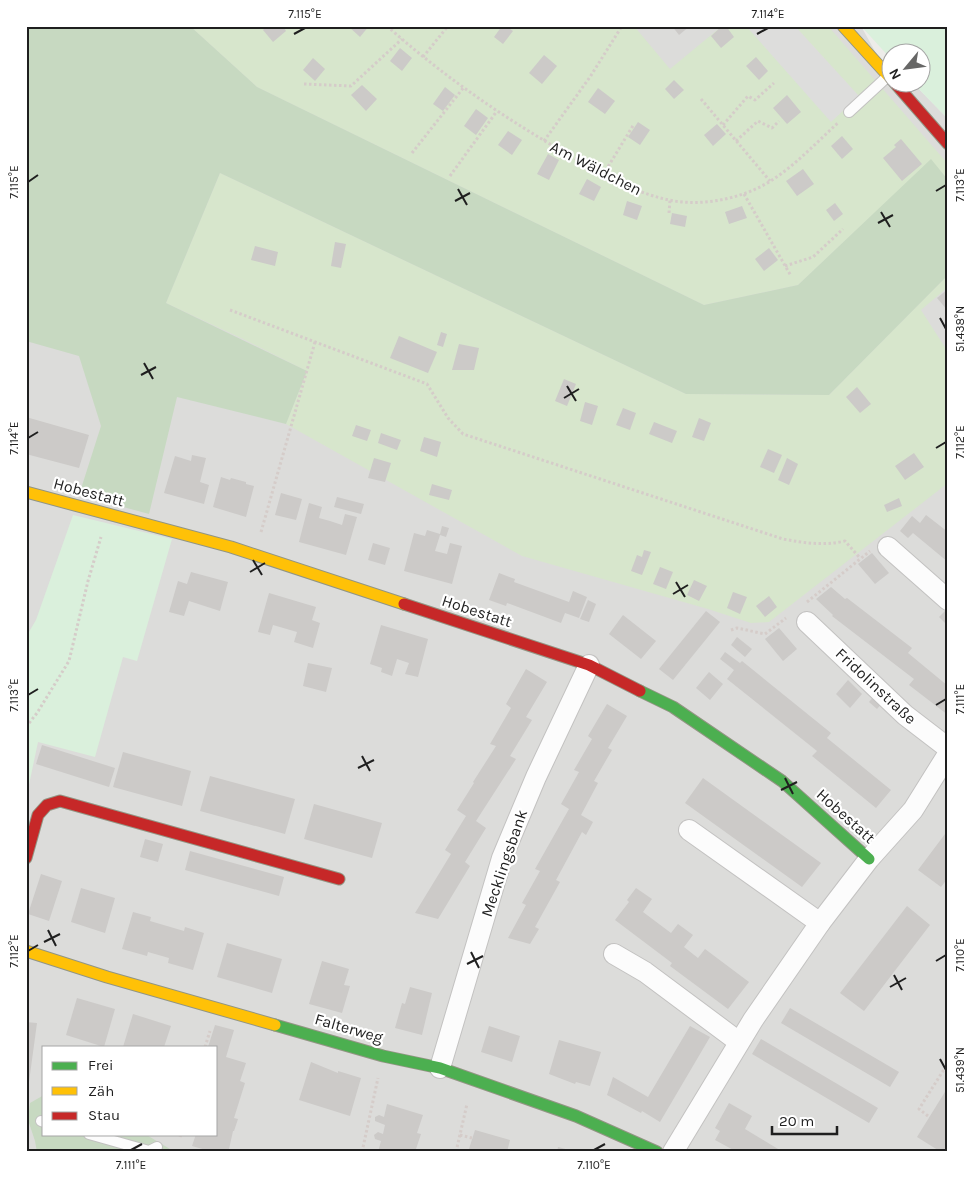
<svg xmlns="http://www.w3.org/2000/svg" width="974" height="1178" font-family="Karla,sans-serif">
<rect width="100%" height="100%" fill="#edece9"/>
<path fill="#dcdcda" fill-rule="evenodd" d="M 26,26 L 861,26 L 892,82 L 913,83 L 948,119 L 948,1152 L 26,1152 ZM 44,1047 L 216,1047 L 216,1134 L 44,1134 Z"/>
<g fill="#d7e6cc">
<polygon points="190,26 634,26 670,69 722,26 828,26 948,164 948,180 931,160 798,285 704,305 257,87"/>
<polygon points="220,173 686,394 829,395 948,275 948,287 921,310 948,352 948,483 769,622 751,623 708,609 522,556 286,424 307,371 243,339 166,303"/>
</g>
<g fill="#c7d9c1">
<polygon points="26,26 190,26 257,87 704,305 798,285 931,159 948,180 948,275 829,395 686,394 220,173 166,303 307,371 286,424 177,397 149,514 79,495 101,426 79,356 26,341"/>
<polygon points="44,1095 44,1134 145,1134 175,1152 37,1152 35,1141 28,1120 30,1103"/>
</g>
<g fill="#daf0dc">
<polygon points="861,26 948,26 948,119 913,83 922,82 922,52 892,52 891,59"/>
<polygon points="73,515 172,539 137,661 123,657 95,757 38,742 26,799 26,637 36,620"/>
</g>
<polygon fill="#dddddc" points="746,26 795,26 859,96 831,122"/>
<g fill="#cccac8">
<polygon points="267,26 283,26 286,31 273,42 263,30"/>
<polygon points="348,26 369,26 360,37"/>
<polygon points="502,26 506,26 513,31 503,44 494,37"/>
<polygon points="672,26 690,26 679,35"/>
<polygon points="722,26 726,26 734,37 721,48 711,36"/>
<polygon points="400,48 412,58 402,71 390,61"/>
<polygon points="544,55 557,66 542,84 529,73"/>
<polygon points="756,57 768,71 759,80 746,66"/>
<polygon points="313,58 325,69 315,81 303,70"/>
<polygon points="674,80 684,90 674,99 665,89"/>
<polygon points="362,85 377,99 366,111 351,95"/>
<polygon points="445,87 455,95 443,111 433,104"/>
<polygon points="598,88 615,101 605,114 588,102"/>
<polygon points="787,95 801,112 787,124 773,108"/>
<polygon points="476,109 488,118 476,135 464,126"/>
<polygon points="638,122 650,130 640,145 628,137"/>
<polygon points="717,124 726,134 713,146 704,135"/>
<polygon points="508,131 522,140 512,155 498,145"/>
<polygon points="842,136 853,149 842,159 831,146"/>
<polygon points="901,139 922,164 902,181 883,158 896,147 894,145"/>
<polygon points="548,154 559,160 549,180 537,174"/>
<polygon points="803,169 814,184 797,196 786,181"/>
<polygon points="587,179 601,187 594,201 579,194"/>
<polygon points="627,201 642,206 637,220 623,215"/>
<polygon points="835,203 843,214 834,221 826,210"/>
<polygon points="742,206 747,218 729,224 725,212"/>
<polygon points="672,213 687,216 685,227 670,224"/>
<polygon points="335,242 346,244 341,268 331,266"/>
<polygon points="255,246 278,252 275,266 251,260"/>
<polygon points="769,248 778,260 764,271 755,259"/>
<polygon points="948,289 948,311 937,298"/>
<polygon points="441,332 447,334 443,347 437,345"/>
<polygon points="399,336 437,352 428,373 390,358"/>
<polygon points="459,344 479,348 474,370 452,370"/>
<polygon points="564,379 576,384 567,406 555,401"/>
<polygon points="857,387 871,404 860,413 846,397"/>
<polygon points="585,402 598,406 592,425 580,421"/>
<polygon points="623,408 636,413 630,430 616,425"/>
<polygon points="26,417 89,435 79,468 26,454"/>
<polygon points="699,418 711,423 704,441 692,437"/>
<polygon points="654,422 677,431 672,443 649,434"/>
<polygon points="356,425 371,430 367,441 352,436"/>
<polygon points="381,433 401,440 397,450 378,443"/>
<polygon points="424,437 441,442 437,457 420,451"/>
<polygon points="768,449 782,455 774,473 760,467"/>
<polygon points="914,453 924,467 905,480 895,466"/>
<polygon points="192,455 206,458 200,482 209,485 204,504 164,493 175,456 191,461"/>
<polygon points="374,458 391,463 385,482 368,478"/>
<polygon points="787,458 798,464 789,485 778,480"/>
<polygon points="221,477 230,480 231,478 246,482 246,484 254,486 246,517 213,507"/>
<polygon points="432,484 452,490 449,500 429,495"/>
<polygon points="281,493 302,499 296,520 275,515"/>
<polygon points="337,497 364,504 361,514 334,507"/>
<polygon points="899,498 902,506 887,512 884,505"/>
<polygon points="309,503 322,507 319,518 330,521 342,525 345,514 357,517 346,555 299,542"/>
<polygon points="926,515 948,532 948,562 913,533 908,538 900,531 912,516 920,523"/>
<polygon points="442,526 449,528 446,537 440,535 435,551 447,554 450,543 462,546 452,584 404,571 414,533 425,536 427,530 440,534"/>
<polygon points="373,543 390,548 385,565 368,560"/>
<polygon points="644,550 651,552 642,575 631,571 637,555 642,557"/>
<polygon points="872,553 889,573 875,584 858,564"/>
<polygon points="660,567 673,572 666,589 653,584"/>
<polygon points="191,572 228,582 220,611 189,601 184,616 169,612 178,581 187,584"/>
<polygon points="499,573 515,579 514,582 569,602 573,591 587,597 579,618 565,613 561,623 507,603 506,606 489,600"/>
<polygon points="694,580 707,586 699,601 687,595"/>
<polygon points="831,587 845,599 847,598 912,648 908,653 948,686 948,715 909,685 914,679 832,616 833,615 816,599"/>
<polygon points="733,592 747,597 740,614 727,608"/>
<polygon points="269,593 316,607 312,620 320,623 313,648 294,642 297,632 273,625 270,635 258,632"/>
<polygon points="769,596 777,607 765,617 756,606"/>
<polygon points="588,600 596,604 589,622 580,619"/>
<polygon points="948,608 948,622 946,624 939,617"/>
<polygon points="706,611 720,622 673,680 659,669"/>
<polygon points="623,615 656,641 641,659 609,634"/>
<polygon points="381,625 428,639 418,677 405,674 409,663 397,659 392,676 381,672 382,668 370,664"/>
<polygon points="779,628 797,649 783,661 765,639"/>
<polygon points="737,637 752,649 745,657 731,645"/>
<polygon points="725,652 740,663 742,661 831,733 827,738 891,790 876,808 812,756 817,751 727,679 734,670 720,659"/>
<polygon points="308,663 332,668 326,692 303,686"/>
<polygon points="526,669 547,682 526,717 532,720 510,756 516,759 476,821 486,828 465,862 470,866 438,919 415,913 451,854 445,850 466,816 457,810 474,783 473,782 496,746 490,744 511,708 506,704"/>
<polygon points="709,672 723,684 710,700 696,688"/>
<polygon points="848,680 862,694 850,708 836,694"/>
<polygon points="874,696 882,703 877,709 869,702"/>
<polygon points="607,704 627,716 608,748 612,750 594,781 598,783 581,815 593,822 586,835 582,832 556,880 560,882 535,927 539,929 530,944 508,938 526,905 522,903 540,871 535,869 569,809 561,804 579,772 574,770 592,739 588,736"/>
<polygon points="42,745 115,768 109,787 36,764"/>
<polygon points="123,752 191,771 182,806 113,787"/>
<polygon points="210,776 295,799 285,834 200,811"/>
<polygon points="703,778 821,863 802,887 685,803"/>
<polygon points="314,804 382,823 372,858 304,839"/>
<polygon points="948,830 948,878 941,887 918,870"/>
<polygon points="145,839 163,844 158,862 140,857"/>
<polygon points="190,851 284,877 279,896 185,870"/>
<polygon points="41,874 62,881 49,921 28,914"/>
<polygon points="81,888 115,898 105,933 71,922"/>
<polygon points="636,888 652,899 643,912 671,933 678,924 693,935 684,947 698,958 705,949 749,982 728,1009 670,966 672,963 615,920 629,902 627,900"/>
<polygon points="907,906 930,925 864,1011 840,993"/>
<polygon points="133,912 151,917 150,921 184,931 185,927 204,933 193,970 168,963 169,958 148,952 147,956 122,949"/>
<polygon points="227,943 282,959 272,993 217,977"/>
<polygon points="322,961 349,969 344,985 350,986 342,1013 309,1004"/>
<polygon points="410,987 432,993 422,1035 395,1028 402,1003 405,1004"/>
<polygon points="77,998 115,1009 104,1047 66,1035"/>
<polygon points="790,1008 899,1072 890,1087 781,1023"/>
<polygon points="133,1014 171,1026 164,1047 123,1047"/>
<polygon points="26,1022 37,1023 29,1082 26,1082"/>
<polygon points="215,1025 234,1030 226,1057 246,1063 240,1081 245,1083 234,1118 238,1119 234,1131 233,1131 229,1149 228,1149 227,1152 213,1152 192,1146 196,1134 216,1134 216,1047 208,1047"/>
<polygon points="489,1026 520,1036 512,1062 481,1052"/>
<polygon points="690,1026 710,1037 660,1122 642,1111 641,1113 607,1095 613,1077 648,1097"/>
<polygon points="761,1039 878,1108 869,1123 752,1054"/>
<polygon points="559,1040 601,1052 590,1086 576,1082 575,1084 549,1074"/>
<polygon points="311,1062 338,1073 338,1071 361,1078 350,1116 299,1100"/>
<polygon points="948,1087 948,1145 944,1152 941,1152 917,1137"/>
<polygon points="729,1103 752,1116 745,1129 783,1152 737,1152 715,1140 720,1131 715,1128"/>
<polygon points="387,1104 423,1115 417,1133 421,1134 415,1152 378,1152 381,1141 375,1139 374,1135 378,1132 383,1134 385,1125 375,1121 375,1117 379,1115 384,1117"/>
<polygon points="475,1130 510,1140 507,1152 473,1152 469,1149"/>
<polygon points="558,1147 573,1151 572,1152 557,1152"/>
</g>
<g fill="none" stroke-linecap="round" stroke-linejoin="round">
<defs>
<g id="lane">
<polyline points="849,112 887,77"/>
<polyline points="41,1121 44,1122"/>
<polyline points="89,1134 149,1151 157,1147"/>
</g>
<g id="street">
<polyline points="888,547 948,600"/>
<polyline points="807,622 905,715 948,748"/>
<polyline points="689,830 820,923"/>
<polyline points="614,954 645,972 739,1042"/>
<polyline points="440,1068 502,858 536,777 589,665"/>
<polyline points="673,1152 753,1020 820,923 869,859 913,810 948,754"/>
</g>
<g id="fast">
<polyline points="640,691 673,707 782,781 869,859"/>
<polyline points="275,1025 383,1056 440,1068 576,1116 657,1152"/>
</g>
<g id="slow">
<polyline points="843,26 892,80"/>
<polyline points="26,492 231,547 404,604"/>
<polyline points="26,951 107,977 275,1025"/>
</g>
<g id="jam">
<polyline points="894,82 948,144"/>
<polyline points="404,604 589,665 640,691"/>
<polyline points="26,858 38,815 47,805 60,801 339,879"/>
</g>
</defs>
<use href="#lane" stroke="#c3c2c1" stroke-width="12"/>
<use href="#street" stroke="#c3c2c1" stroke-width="22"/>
<use href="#fast" stroke="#929583" stroke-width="13"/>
<use href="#slow" stroke="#929583" stroke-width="13"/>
<use href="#jam" stroke="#929583" stroke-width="13"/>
<g stroke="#d5ccc9" stroke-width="3" stroke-dasharray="2.5 2.5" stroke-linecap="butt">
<path d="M 387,26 C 443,76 504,118 569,155 C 601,174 632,192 669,200 C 693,205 720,202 743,194 C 781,182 810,148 839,122"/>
<polyline points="423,57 448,26"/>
<polyline points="304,84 351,86 402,39"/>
<polyline points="701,99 770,181"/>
<polyline points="723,125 748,96 755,100 774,83"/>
<polyline points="544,141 590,77 622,26"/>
<polyline points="736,141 758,121 772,128 779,121"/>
<polyline points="412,153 464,87"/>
<polyline points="603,175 634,124"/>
<polyline points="450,176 497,111"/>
<polyline points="744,194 791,276"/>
<polyline points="669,213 670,200"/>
<polyline points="785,266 813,257 843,229"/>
<path d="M 230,310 L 427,384 L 448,418 L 463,434 L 783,539 C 805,543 823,546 845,541 L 860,558"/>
<polyline points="261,532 315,342"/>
<polyline points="807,602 870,551"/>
<polyline points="731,630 737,628 765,634 786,618"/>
<polyline points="26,727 37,713 69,661 88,581 101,537"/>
<polyline points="205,1047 210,1031"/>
<polyline points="928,1116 919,1109 948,1063"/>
<polyline points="460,1135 472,1138"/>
<polyline points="180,1137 181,1134"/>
<polyline points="362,1152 378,1078"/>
<polyline points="456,1152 467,1104"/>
</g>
<use href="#lane" stroke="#fcfcfc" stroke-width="10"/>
<use href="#street" stroke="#fcfcfc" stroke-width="20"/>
<use href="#fast" stroke="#4caf50" stroke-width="11"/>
<use href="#slow" stroke="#ffc107" stroke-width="11"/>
<use href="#jam" stroke="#c62828" stroke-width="11"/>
</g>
<path fill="none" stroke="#1f1f1f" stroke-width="2" d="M 294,34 L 305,28M 757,34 L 768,28M 28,182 L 38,175M 458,189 L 467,205M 936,191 L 946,185M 455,201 L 470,193M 881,212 L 890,227M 878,223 L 893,215M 940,318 L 946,329M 144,363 L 153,379M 141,375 L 156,367M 567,386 L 576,401M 564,398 L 579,389M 28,438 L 38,432M 936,448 L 946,442M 253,560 L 262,575M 250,572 L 265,563M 676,582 L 685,597M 673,594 L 688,585M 28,695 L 38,689M 936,705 L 946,699M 362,756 L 370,771M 358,768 L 374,760M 785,778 L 793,794M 781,790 L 797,782M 48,930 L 56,946M 44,942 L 60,934M 28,951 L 38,945M 471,952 L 479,968M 936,961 L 946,955M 467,964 L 483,956M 894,975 L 902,990M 890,987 L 906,978M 940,1059 L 946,1070M 131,1150 L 142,1144M 594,1150 L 605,1144"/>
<g text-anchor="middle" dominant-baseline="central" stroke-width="4.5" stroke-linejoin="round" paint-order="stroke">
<g font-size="16" fill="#1f1f1f" stroke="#fff">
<text transform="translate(596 168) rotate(27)">Am Wäldchen</text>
<text transform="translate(89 492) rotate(15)">Hobestatt</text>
<text transform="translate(477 611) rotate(18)">Hobestatt</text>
<text transform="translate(876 686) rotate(43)">Fridolinstraße</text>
<text transform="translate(846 816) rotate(42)">Hobestatt</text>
<text transform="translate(504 863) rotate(-71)">Mecklingsbank</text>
<text transform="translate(349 1028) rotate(16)">Falterweg</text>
</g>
</g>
<rect width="974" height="1178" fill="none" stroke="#ffffff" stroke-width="55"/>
<rect x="42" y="1046" width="175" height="90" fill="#ffffff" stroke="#a5a5a5"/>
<rect x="52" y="1062" width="25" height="8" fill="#4caf50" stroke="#a5a5a5"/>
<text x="88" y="1070" font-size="15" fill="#1f1f1f">Frei</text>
<rect x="52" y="1087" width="25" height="8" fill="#ffc107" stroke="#a5a5a5"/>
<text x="88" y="1096" font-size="15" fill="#1f1f1f">Zäh</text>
<rect x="52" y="1112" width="25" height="8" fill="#c62828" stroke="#a5a5a5"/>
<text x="88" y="1120" font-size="15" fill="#1f1f1f">Stau</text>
<g transform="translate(906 68) rotate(241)"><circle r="24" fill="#ffffff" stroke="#a5a5a5"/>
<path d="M0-4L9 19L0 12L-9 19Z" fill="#676766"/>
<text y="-8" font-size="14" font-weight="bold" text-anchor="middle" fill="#1f1f1f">N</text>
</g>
<path d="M772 1126v8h65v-8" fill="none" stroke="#1f1f1f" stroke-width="2.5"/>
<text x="779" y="1126" font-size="15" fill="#1f1f1f" stroke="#ffffff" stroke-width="4" paint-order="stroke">20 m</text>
<rect x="28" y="28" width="918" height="1122" fill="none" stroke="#1f1f1f" stroke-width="2"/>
<g font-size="12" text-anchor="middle" fill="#1f1f1f">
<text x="305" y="18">7.115°E</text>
<text x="768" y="18">7.114°E</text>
<text transform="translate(14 182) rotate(-90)" y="4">7.115°E</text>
<text transform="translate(960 185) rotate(-90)" y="4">7.113°E</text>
<text transform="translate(960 329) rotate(-90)" y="4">51.438°N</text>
<text transform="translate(14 438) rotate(-90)" y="4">7.114°E</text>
<text transform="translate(960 442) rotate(-90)" y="4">7.112°E</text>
<text transform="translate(14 695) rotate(-90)" y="4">7.113°E</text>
<text transform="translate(960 699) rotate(-90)" y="4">7.111°E</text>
<text transform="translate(14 951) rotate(-90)" y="4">7.112°E</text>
<text transform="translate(960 955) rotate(-90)" y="4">7.110°E</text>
<text transform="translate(960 1070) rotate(-90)" y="4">51.439°N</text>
<text x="131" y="1169">7.111°E</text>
<text x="594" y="1169">7.110°E</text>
</g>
</svg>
